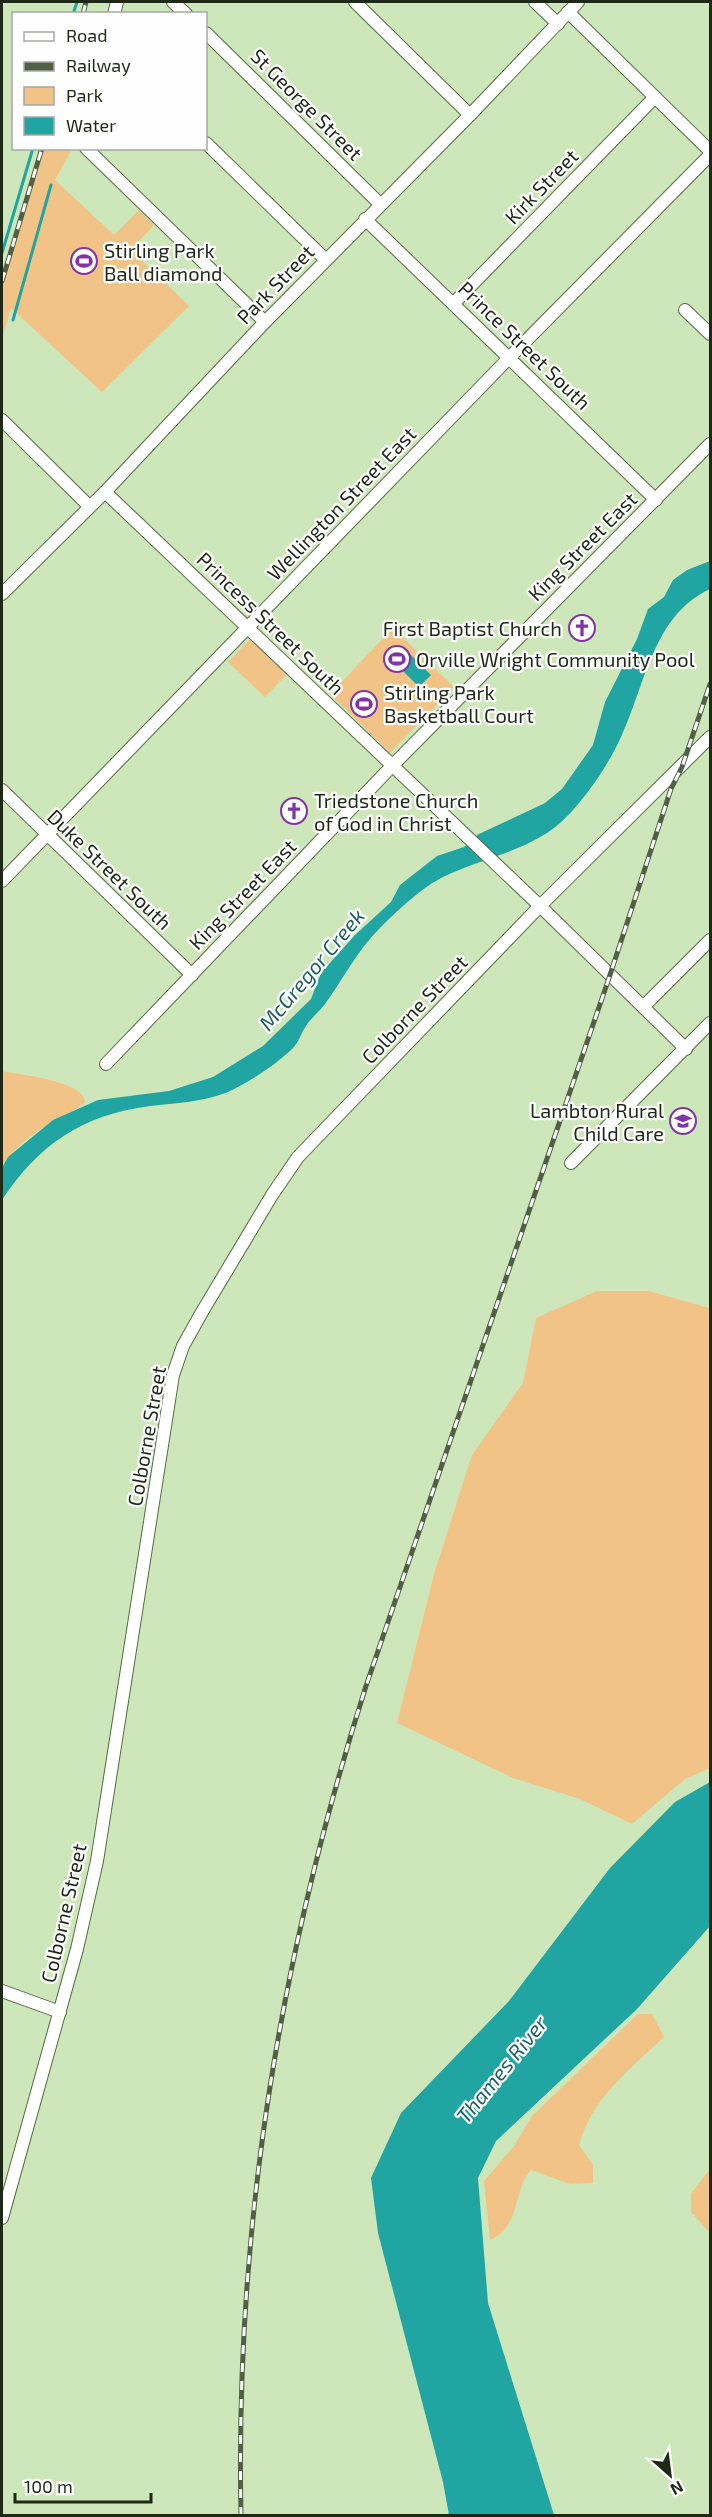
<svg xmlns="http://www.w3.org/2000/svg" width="712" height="2517" font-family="'Exo 2',sans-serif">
<rect width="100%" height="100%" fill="#cde7ba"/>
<g fill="#f2c387">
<polygon points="43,149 72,149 55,180 114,235 139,210 154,225 131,250 189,306 102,392 11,308 2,339 2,285"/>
<polygon points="393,628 454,687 390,753 330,694"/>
<polygon points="250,639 287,674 265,697 228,662"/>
<path d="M 2,1071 C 20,1075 85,1081 85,1102 C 78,1109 70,1112 61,1117 C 38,1130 15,1144 2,1168 Z"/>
<polygon points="597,1291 648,1291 710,1308 710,1768 685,1779 632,1824 580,1799 513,1778 397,1723 434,1574 472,1455 523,1383 536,1318"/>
<path d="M 638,2014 L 652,2014 L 664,2037 C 631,2068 591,2099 579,2145 L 593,2165 L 593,2183 L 570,2184 L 531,2170 C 512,2192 521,2227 490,2240 L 484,2181 L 514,2146 L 532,2116 Z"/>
<polygon points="710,2169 710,2233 691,2212 691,2194"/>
</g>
<g fill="#20a5a2">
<path d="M 710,561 L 710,589 C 653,615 645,686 621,737 C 608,766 579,809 554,828 C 522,852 481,859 445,876 C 422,887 398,910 380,928 C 356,952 344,978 325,1004 C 319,1012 311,1018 306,1026 C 301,1033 299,1042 293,1048 C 277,1064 249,1082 228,1092 C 204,1102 175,1103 150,1106 C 82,1115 39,1144 2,1200 L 2,1168 L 8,1157 L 53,1120 L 98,1100 L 169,1091 L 213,1077 L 263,1046 L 311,999 L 321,973 L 355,935 L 391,902 L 400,885 L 437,856 L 464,847 L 476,839 L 477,835 L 545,803 L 562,789 L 593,745 L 605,702 L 637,639 L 648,609 L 664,597 L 673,580 L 687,570 Z"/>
<polygon points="408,652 431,675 419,687 396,664"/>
<polygon points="710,1782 710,1926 637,2009 496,2141 478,2178 488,2303 554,2515 449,2515 443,2482 378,2233 371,2178 401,2113 509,2001 610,1868 675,1802"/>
</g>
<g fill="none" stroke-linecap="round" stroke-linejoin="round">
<g stroke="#20a5a2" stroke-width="3">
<polyline points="73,14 77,2"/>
<polyline points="2,253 33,148"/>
<polyline points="13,320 51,185"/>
</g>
<defs>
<g id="minor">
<polyline points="173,2 186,14"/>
<polyline points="355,2 470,115"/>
<polyline points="535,2 558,24"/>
<polyline points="568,12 710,151"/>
<polyline points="114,14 117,2"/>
<polyline points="206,33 380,204"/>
<polyline points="206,143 326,260"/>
<polyline points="86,148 265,322"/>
<polyline points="365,219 656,500"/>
<polyline points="454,303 655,97"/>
<polyline points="685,310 710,334"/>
<polyline points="2,420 89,506"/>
<polyline points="105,492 540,906 686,1049"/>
<polyline points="2,594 105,492 265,322 470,115 578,2"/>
<polyline points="2,790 192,975"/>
<polyline points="2,881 504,363 710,155"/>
<polyline points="643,1007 710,940"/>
<polyline points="106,1064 392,766 710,444"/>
<polyline points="571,1163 710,1023"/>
<polyline points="2,1991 60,2012"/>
<polyline points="2,2218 77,1949 97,1861 173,1375 183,1346 202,1312 272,1195 298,1157 540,906 710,737"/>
</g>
</defs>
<use href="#minor" stroke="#546b43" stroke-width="14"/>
<use href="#minor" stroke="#fff" stroke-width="12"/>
<defs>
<g id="rail">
<polyline points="83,14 86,2"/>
<polyline points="2,281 42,148"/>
<path d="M 241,2516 C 235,2228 279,1960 366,1686 L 608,981 L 671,789 L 682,767 L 710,684"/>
</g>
</defs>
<use href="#rail" stroke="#505f46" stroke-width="5"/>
<use href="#rail" stroke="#fefefe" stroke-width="3" stroke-dasharray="9" stroke-linecap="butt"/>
</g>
<defs>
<symbol id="stadium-ring" viewBox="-11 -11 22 22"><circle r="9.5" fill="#fefefe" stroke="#8134a5" stroke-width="1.5"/><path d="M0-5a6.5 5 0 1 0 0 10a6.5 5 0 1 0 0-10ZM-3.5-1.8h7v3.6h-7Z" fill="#8134a5"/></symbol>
<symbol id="church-ring" viewBox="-11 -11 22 22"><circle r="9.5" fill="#fefefe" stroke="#8134a5" stroke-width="1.5"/><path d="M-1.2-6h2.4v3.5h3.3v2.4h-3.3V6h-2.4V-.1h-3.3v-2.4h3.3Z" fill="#8134a5"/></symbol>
<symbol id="school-ring" viewBox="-11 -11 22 22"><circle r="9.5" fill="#fefefe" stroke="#8134a5" stroke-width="1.5"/><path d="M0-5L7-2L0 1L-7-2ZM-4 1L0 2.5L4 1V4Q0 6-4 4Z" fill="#8134a5"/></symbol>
</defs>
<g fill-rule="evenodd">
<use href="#stadium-ring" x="69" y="246" width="30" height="30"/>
<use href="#church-ring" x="567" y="613" width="30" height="30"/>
<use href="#stadium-ring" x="382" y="644" width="30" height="30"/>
<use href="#stadium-ring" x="349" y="689" width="30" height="30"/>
<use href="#church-ring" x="279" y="796" width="30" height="30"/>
<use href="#school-ring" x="668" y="1106" width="30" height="30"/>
</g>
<g text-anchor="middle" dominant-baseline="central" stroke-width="4.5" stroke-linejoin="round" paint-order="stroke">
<g font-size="20" fill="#1e2817" stroke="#fefefe">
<text transform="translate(307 104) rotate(45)">St George Street</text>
<text transform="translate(541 186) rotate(-46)">Kirk Street</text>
<text transform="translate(275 284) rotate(-46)">Park Street</text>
<text transform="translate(525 345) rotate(44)">Prince Street South</text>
<text transform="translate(341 503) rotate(-46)">Wellington Street East</text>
<text transform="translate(582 546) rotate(-45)">King Street East</text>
<text transform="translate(271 623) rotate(44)">Princess Street South</text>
<text transform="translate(110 869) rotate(44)">Duke Street South</text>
<text transform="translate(242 894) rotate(-46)">King Street East</text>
<text transform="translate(414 1009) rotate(-46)">Colborne Street</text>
<text transform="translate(146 1436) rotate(-80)">Colborne Street</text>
<text transform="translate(63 1913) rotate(-77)">Colborne Street</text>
</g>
<g font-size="20" fill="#1e2817" stroke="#fefefe" text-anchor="start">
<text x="104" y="250">Stirling Park<tspan x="104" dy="23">Ball diamond</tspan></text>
<text x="562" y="628" text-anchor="end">First Baptist Church</text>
<text x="416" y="659">Orville Wright Community Pool</text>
<text x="384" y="692">Stirling Park<tspan x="384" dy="23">Basketball Court</tspan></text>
<text x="314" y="800">Triedstone Church<tspan x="314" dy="23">of God in Christ</tspan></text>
<text x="664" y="1110" text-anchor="end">Lambton Rural<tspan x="664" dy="23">Child Care</tspan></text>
</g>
<g font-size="21" font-style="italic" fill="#1d5f5e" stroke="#fefefe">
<text transform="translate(311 969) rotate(-50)">McGregor Creek</text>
<text transform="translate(501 2069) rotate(-51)">Thames River</text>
</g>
</g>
<rect width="712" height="2517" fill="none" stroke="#1e2817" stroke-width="6"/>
<rect x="12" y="12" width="195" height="138" fill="#fefefe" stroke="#a4a8a2" stroke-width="1.5"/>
<rect x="24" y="32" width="30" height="9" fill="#ffffff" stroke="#a4a8a2" stroke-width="1.5"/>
<text x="66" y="42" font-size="18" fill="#1e2817">Road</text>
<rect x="24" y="62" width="30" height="9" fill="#505f46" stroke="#a4a8a2" stroke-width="1.5"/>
<text x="66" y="72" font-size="18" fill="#1e2817">Railway</text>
<rect x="24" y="87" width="30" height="18" fill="#f2c387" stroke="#a4a8a2" stroke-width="1.5"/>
<text x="66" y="102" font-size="18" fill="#1e2817">Park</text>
<rect x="24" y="117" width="30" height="18" fill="#20a5a2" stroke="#a4a8a2" stroke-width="1.5"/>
<text x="66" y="132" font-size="18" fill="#1e2817">Water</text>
<g transform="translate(670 2475) rotate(152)" stroke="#fefefe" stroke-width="4.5" paint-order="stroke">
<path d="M0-4.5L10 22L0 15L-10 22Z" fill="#1e2817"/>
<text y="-9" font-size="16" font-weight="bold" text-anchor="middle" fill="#1e2817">N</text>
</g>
<path d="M15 2493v9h136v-9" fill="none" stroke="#1e2817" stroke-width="3"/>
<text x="24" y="2493" font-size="18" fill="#1e2817" stroke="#fefefe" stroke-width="4.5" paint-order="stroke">100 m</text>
</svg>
